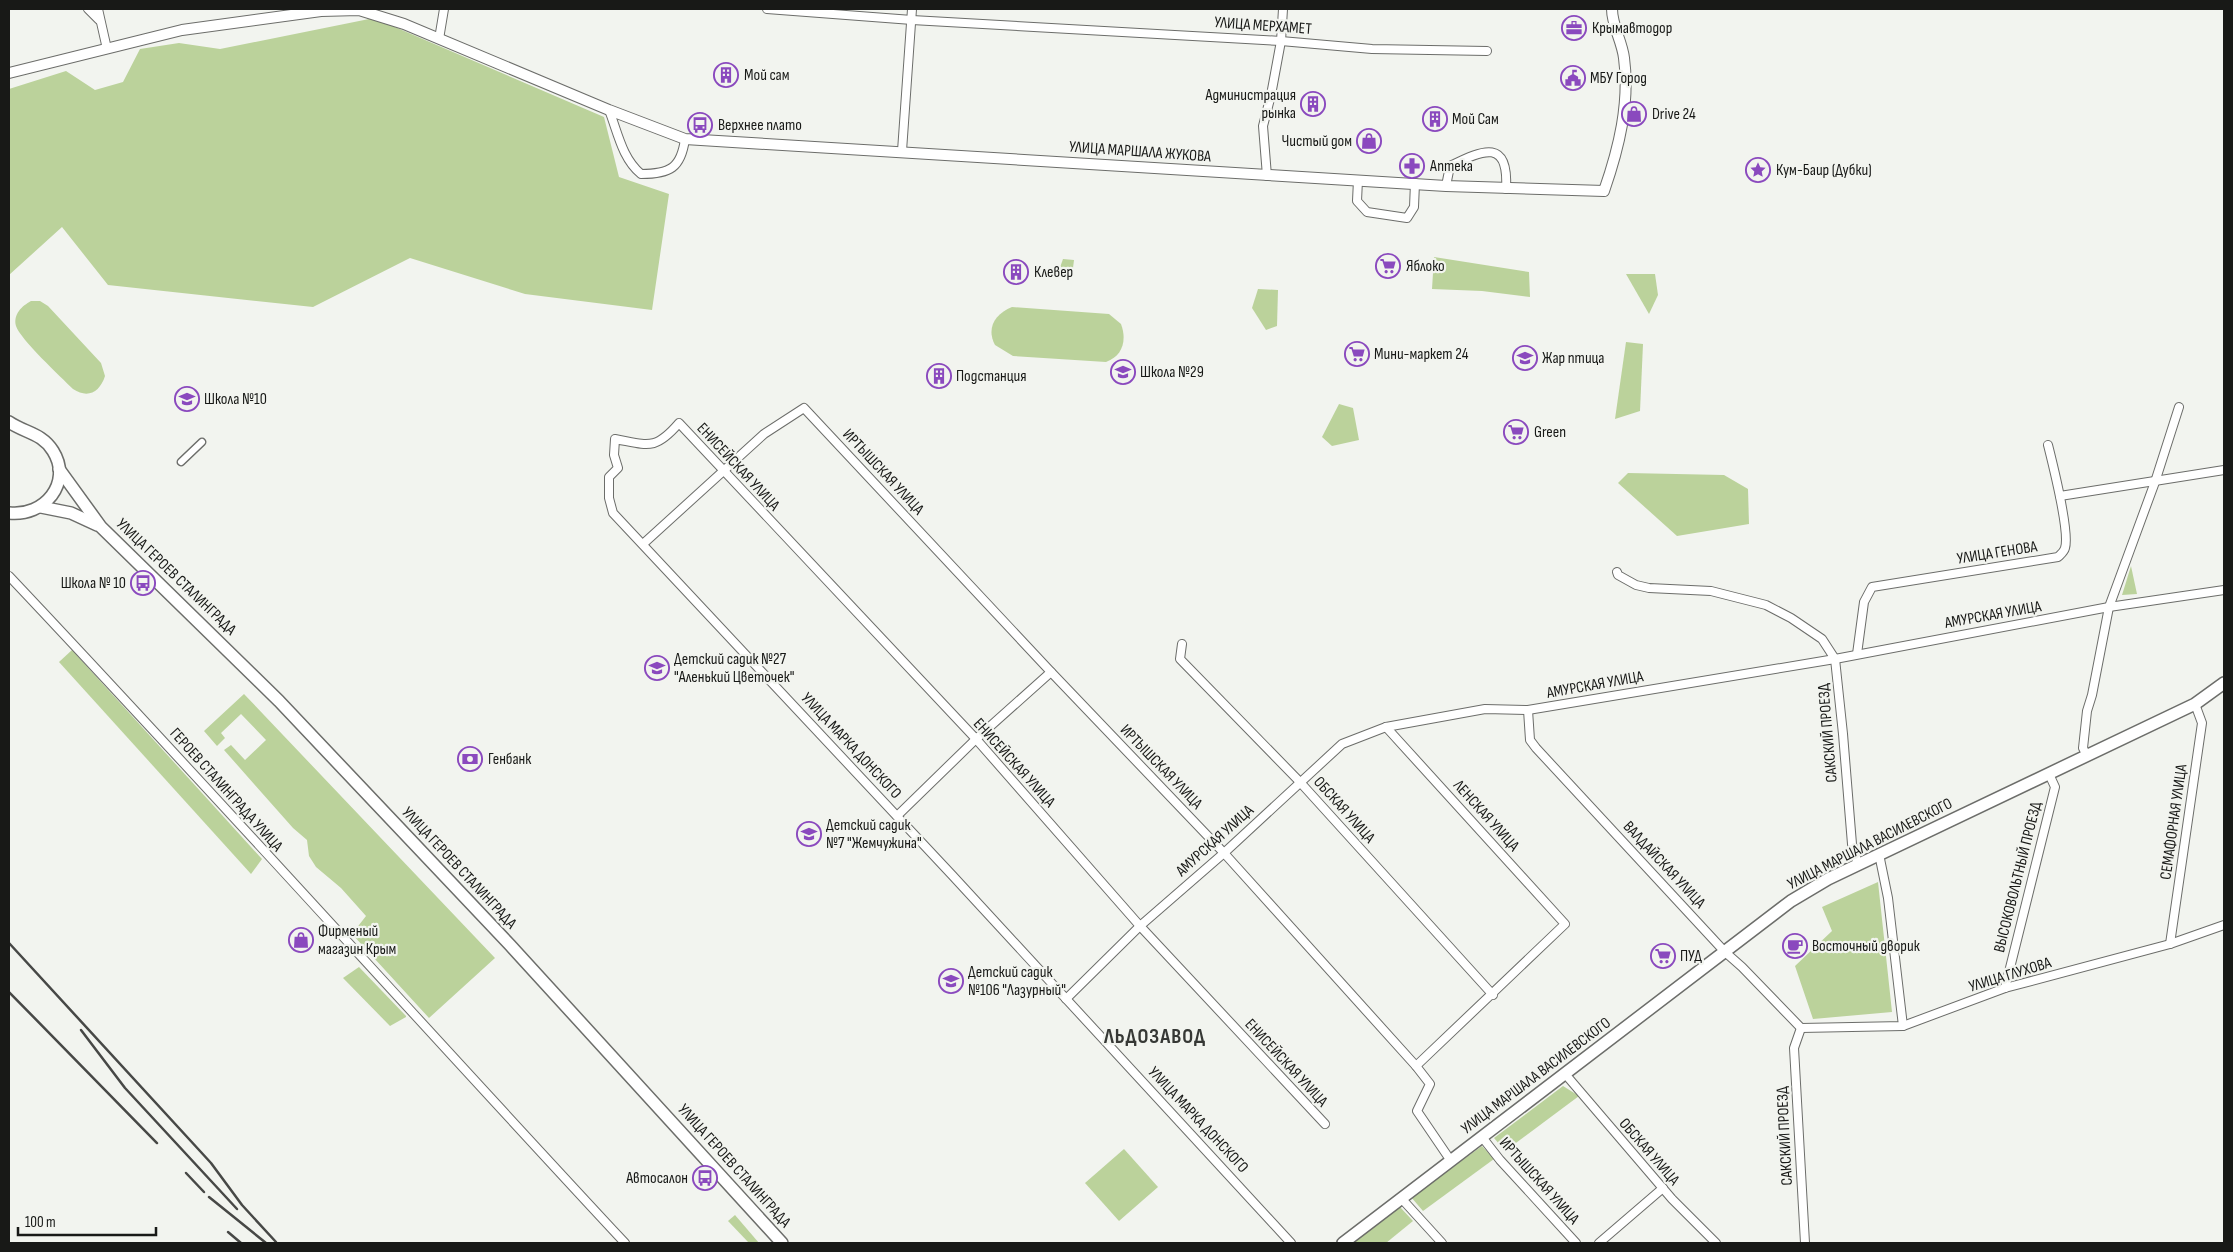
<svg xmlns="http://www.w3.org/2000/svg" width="2233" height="1252" font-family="'Sofia Sans Condensed',sans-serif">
<rect width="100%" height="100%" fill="#f2f4ef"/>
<g fill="#bbd29b">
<polygon points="374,18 604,117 619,177 669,194 652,310 525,294 410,258 313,307 108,285 62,227 9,275 9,89 66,71 95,90 123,82 140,49 179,43 220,49"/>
<polygon points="1434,257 1529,272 1530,297 1482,291 1432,289"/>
<polygon points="1063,259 1074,260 1072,276 1057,276"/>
<polygon points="1626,274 1655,274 1658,295 1649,314"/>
<polygon points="1258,289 1278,290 1277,326 1266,330 1252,308"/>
<path d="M 31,301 L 40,301 L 48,306 L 101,363 L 105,376 C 100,392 88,399 73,389 C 61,377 20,339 16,326 C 13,314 22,306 31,301 Z"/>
<path d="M 1012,307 L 1109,314 L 1121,324 C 1127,340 1123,356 1106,362 L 1013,356 L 995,345 C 986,328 995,314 1012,307 Z"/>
<polygon points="1626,342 1643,344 1640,411 1615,419"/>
<polygon points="1339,404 1353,408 1359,440 1332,446 1322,437"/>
<polygon points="1628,473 1724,475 1748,489 1749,524 1677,536 1618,483"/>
<polygon points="2131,566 2137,594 2122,595"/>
<polygon points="72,650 262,859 251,874 59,662"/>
<polygon points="244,694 495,958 429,1018 352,934 366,916 341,888 316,867 309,856 307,840 293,828 224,750 231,745 245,760 266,740 241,714 221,733 225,738 217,746 204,731"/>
<polygon points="1878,882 1892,1012 1813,1019 1795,966 1832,931 1822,907"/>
<polygon points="359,967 406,1016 406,1017 390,1026 343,978"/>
<polygon points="1563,1086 1579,1096 1505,1151 1494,1138"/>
<polygon points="1482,1146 1494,1159 1423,1211 1411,1197"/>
<polygon points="1124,1149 1158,1187 1119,1221 1085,1183"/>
<polygon points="1400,1207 1413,1221 1386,1243 1353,1243"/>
<polygon points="735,1215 759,1243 749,1243 728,1221"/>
</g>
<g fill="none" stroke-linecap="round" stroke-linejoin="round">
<defs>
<polyline id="pedestrian" points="181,462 202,442"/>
<g id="minor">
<polyline points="88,9 99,20"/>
<polyline points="98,9 107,49"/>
<polyline points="767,9 912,20 1281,41 1372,49 1487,51"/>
<polyline points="439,39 444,9"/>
<path d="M 609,110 C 618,133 622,158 641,174 C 670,174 681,168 685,139"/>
<polyline points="902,151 912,9"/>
<polyline points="1267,176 1263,126 1271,95 1281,41 1283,9"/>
<polyline points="1358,180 1357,201 1367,212 1407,218 1414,207 1415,183"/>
<path d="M 1446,186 L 1450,166 C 1484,149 1509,139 1506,189"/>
<polyline points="2060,496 2224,470"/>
<polyline points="643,544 764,434 804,408 1051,672 1224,853 1416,1066 1430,1084 1417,1111 1451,1161"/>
<polyline points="1617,572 1618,575 1636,585 1649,588 1711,591 1766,605 1791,618 1822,639 1835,659 1843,734 1852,844 1858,864"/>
<path d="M 9,576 C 217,796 419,1022 625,1243"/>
<polyline points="1182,644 1180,659 1299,781 1493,995"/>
<path d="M 1857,654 L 1864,602 L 1872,587 L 2058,557 C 2061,554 2064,552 2065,548 C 2070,532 2053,465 2048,445"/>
<polyline points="1528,710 1530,740 1536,748 1725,952 1742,967 1801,1028"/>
<polyline points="1386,727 1565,924 1416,1066"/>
<polyline points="2087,756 2083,748 2087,711 2092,695 2109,607 2155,482 2179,407"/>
<polyline points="897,816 976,739 1051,672"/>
<polyline points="1879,854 1888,898 1903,1026"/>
<polyline points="2170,944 2202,723 2195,704"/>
<polyline points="2005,988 2055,787 2049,774"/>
<polyline points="1066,999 1140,926 1224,853 1342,744 1386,727 1485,709 1528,710 1835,659 2109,607 2224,590"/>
<polyline points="1801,1028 1903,1026 2005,988 2170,944 2224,925"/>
<polyline points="1801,1028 1794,1048 1805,1243"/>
<polyline points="1566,1075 1672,1199 1716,1243"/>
<polyline points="1482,1137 1500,1160 1576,1243"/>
<polyline points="1401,1198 1442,1243"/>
<path d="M 1291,1243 L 952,875 L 613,513 L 609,498 L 609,477 L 618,468 L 614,455 L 615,439 C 648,445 655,451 679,423 L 976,739 L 1140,926 L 1325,1124"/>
<polyline points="1599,1243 1663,1188"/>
</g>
<path id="tertiary" d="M 9,73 L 182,30 L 321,11 L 359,10 L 404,24 L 609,110 L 685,139 L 1446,186 L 1604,191 C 1619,148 1630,103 1624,58 C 1622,41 1612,26 1612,9"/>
<g id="secondary">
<path d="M 9,422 C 25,433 42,433 53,451 C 73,483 44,517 9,513"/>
<polyline points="59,469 101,527 279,701 510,945 782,1243"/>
<polyline points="41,507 71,513 97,525"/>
<polyline points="1343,1243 1791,901 1828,879 2195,704 2224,683"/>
</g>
</defs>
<use href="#pedestrian" stroke="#6c6d6a" stroke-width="9"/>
<use href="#minor" stroke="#6c6d6a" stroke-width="10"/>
<use href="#tertiary" stroke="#6c6d6a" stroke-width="12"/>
<use href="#secondary" stroke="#6c6d6a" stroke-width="14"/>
<use href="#pedestrian" stroke="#fff" stroke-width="6"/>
<use href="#minor" stroke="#fff" stroke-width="8"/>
<use href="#tertiary" stroke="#fff" stroke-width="10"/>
<use href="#secondary" stroke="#fff" stroke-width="11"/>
<g stroke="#474846" stroke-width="2.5">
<polyline points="9,943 211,1163 242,1205 276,1242"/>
<polyline points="9,992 157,1143"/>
<polyline points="81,1030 125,1088 237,1209"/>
<polyline points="186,1173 204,1192"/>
<polyline points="209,1197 266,1243"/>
<polyline points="228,1232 241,1243"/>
</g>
</g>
<defs>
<symbol id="office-ring" viewBox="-11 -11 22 22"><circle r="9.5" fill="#f2f4ef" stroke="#8a49be" stroke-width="1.5"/><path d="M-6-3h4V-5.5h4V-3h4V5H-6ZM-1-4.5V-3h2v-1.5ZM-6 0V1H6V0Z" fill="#8a49be"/></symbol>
<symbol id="building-ring" viewBox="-11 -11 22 22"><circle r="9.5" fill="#f2f4ef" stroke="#8a49be" stroke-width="1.5"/><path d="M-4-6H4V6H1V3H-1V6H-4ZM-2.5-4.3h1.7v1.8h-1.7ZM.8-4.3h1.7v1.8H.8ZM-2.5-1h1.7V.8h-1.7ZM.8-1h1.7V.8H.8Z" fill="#8a49be"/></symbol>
<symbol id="civic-ring" viewBox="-11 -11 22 22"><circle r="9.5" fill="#f2f4ef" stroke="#8a49be" stroke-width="1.5"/><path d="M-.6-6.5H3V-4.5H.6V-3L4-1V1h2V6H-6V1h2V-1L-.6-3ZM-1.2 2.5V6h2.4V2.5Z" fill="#8a49be"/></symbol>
<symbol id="shop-ring" viewBox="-11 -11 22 22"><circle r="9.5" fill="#f2f4ef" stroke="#8a49be" stroke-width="1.5"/><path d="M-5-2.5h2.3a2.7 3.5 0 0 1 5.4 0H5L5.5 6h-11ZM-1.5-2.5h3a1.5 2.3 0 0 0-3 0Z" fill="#8a49be"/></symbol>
<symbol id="bus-ring" viewBox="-11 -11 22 22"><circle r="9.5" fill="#f2f4ef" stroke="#8a49be" stroke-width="1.5"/><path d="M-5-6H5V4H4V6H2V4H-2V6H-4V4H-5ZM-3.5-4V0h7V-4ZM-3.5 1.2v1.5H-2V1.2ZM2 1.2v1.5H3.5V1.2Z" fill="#8a49be"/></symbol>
<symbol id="pharmacy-ring" viewBox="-11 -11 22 22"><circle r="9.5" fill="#f2f4ef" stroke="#8a49be" stroke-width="1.5"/><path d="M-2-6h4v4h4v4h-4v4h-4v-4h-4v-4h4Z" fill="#8a49be"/></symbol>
<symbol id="sight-ring" viewBox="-11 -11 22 22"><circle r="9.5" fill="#f2f4ef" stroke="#8a49be" stroke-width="1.5"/><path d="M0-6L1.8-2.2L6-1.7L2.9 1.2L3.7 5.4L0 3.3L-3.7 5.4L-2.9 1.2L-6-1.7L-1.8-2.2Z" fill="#8a49be"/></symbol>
<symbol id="supermarket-ring" viewBox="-11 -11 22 22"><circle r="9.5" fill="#f2f4ef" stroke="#8a49be" stroke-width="1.5"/><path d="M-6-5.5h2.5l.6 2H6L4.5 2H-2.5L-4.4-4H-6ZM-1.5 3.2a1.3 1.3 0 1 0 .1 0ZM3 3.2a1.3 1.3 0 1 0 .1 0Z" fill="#8a49be"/></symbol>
<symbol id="school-ring" viewBox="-11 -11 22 22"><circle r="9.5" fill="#f2f4ef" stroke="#8a49be" stroke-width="1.5"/><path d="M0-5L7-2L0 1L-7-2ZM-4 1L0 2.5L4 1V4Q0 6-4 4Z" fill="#8a49be"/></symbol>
<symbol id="bank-ring" viewBox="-11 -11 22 22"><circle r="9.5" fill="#f2f4ef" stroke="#8a49be" stroke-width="1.5"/><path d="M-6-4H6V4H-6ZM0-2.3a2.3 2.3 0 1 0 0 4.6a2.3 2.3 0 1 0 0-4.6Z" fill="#8a49be"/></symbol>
<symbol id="cafe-ring" viewBox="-11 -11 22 22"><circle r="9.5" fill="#f2f4ef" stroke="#8a49be" stroke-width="1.5"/><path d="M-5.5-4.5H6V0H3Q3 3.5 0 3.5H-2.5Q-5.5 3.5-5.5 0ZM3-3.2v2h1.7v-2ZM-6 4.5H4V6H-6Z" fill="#8a49be"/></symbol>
</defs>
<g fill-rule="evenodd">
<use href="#office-ring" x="1560" y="14" width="28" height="28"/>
<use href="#building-ring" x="712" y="61" width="28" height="28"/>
<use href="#civic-ring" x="1559" y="64" width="28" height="28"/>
<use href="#building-ring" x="1299" y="90" width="28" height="28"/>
<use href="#shop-ring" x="1620" y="100" width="28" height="28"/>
<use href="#building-ring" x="1421" y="105" width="28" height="28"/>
<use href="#bus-ring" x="686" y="111" width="28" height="28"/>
<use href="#shop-ring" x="1355" y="127" width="28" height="28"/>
<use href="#pharmacy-ring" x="1398" y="152" width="28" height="28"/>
<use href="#sight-ring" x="1744" y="156" width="28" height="28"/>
<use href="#supermarket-ring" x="1374" y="252" width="28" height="28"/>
<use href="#building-ring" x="1002" y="258" width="28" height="28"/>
<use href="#supermarket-ring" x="1343" y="340" width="28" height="28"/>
<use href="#school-ring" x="1511" y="344" width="28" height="28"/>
<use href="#school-ring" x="1109" y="358" width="28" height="28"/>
<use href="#building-ring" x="925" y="362" width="28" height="28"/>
<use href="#school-ring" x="173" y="385" width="28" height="28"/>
<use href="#supermarket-ring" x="1502" y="418" width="28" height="28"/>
<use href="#bus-ring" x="129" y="569" width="28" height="28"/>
<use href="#school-ring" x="643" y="654" width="28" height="28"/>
<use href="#bank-ring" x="456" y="745" width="28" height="28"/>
<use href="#school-ring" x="795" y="820" width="28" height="28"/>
<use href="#shop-ring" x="287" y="926" width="28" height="28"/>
<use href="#cafe-ring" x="1781" y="932" width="28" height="28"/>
<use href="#supermarket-ring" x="1649" y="942" width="28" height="28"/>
<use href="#school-ring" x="937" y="967" width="28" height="28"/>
<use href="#bus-ring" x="691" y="1164" width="28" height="28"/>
</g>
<g text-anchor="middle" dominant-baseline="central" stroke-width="4.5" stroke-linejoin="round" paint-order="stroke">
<g font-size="16" fill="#181917" stroke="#f2f4ef">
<text transform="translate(1263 26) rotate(4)">УЛИЦА МЕРХАМЕТ</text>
<text transform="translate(1140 152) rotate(4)">УЛИЦА МАРШАЛА ЖУКОВА</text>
<text transform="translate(738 467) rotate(47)">ЕНИСЕЙСКАЯ УЛИЦА</text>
<text transform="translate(883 472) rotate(47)">ИРТЫШСКАЯ УЛИЦА</text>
<text transform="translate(1997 553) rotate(-9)">УЛИЦА ГЕНОВА</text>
<text transform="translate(176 577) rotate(44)">УЛИЦА ГЕРОЕВ СТАЛИНГРАДА</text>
<text transform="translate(1993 615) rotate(-10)">АМУРСКАЯ УЛИЦА</text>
<text transform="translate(1595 685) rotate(-10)">АМУРСКАЯ УЛИЦА</text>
<text transform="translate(1828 733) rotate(-95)">САКСКИЙ ПРОЕЗД</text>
<text transform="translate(851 746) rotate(47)">УЛИЦА МАРКА ДОНСКОГО</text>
<text transform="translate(1014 763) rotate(48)">ЕНИСЕЙСКАЯ УЛИЦА</text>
<text transform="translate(1161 767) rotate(46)">ИРТЫШСКАЯ УЛИЦА</text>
<text transform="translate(226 790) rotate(48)">ГЕРОЕВ СТАЛИНГРАДА УЛИЦА</text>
<text transform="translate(1344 810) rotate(48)">ОБСКАЯ УЛИЦА</text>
<text transform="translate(1486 816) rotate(48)">ЛЕНСКАЯ УЛИЦА</text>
<text transform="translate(2174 822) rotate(-82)">СЕМАФОРНАЯ УЛИЦА</text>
<text transform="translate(1215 841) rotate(-42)">АМУРСКАЯ УЛИЦА</text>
<text transform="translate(1870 844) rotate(-27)">УЛИЦА МАРШАЛА ВАСИЛЕВСКОГО</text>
<text transform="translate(1664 865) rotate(47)">ВАЛДАЙСКАЯ УЛИЦА</text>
<text transform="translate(459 868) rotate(47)">УЛИЦА ГЕРОЕВ СТАЛИНГРАДА</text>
<text transform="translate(2018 877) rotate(-76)">ВЫСОКОВОЛЬТНЫЙ ПРОЕЗД</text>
<text transform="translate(2010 975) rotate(-17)">УЛИЦА ГЛУХОВА</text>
<text transform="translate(1286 1063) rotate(47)">ЕНИСЕЙСКАЯ УЛИЦА</text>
<text transform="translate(1536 1076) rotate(-37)">УЛИЦА МАРШАЛА ВАСИЛЕВСКОГО</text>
<text transform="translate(1198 1120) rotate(47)">УЛИЦА МАРКА ДОНСКОГО</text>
<text transform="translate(1785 1136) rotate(-93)">САКСКИЙ ПРОЕЗД</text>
<text transform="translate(1649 1152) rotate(49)">ОБСКАЯ УЛИЦА</text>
<text transform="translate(734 1166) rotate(48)">УЛИЦА ГЕРОЕВ СТАЛИНГРАДА</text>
<text transform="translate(1539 1181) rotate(48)">ИРТЫШСКАЯ УЛИЦА</text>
</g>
<g font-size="16" fill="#181917" stroke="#f2f4ef" text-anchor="start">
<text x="1592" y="28">Крымавтодор</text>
<text x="744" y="75">Мой сам</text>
<text x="1590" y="78">МБУ Город</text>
<text x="1296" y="95" text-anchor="end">Администрация<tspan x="1296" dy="18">рынка</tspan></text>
<text x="1652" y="114">Drive 24</text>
<text x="1452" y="119">Мой Сам</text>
<text x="718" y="125">Верхнее плато</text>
<text x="1352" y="141" text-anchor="end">Чистый дом</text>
<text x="1430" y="166">Аптека</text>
<text x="1776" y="170">Кум-Баир (Дубки)</text>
<text x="1406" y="266">Яблоко</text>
<text x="1034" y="272">Клевер</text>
<text x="1374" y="354">Мини-маркет 24</text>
<text x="1542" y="358">Жар птица</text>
<text x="1140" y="372">Школа №29</text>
<text x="956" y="376">Подстанция</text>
<text x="204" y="399">Школа №10</text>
<text x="1534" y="432">Green</text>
<text x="126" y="583" text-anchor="end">Школа № 10</text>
<text x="674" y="659">Детский садик №27<tspan x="674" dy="18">"Аленький Цветочек"</tspan></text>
<text x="488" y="759">Генбанк</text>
<text x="826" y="825">Детский садик<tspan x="826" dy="18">№7 "Жемчужина"</tspan></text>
<text x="318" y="931">Фирменый<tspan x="318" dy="18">магазин Крым</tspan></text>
<text x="1812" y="946">Восточный дворик</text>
<text x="1680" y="956">ПУД</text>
<text x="968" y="972">Детский садик<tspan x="968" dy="18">№106 "Лазурный"</tspan></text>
<text x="688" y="1178" text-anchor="end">Автосалон</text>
</g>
<g font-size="21" font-weight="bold" letter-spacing="1" fill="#363835" stroke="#f2f4ef">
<text x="1155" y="1036">ЛЬДОЗАВОД</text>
</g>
</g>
<rect width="2233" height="1252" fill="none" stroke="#181917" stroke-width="20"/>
<path d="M18 1227v8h138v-8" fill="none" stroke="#181917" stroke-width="2.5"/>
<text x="25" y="1227" font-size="15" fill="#181917" stroke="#f2f4ef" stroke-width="4" paint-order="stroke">100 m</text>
</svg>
